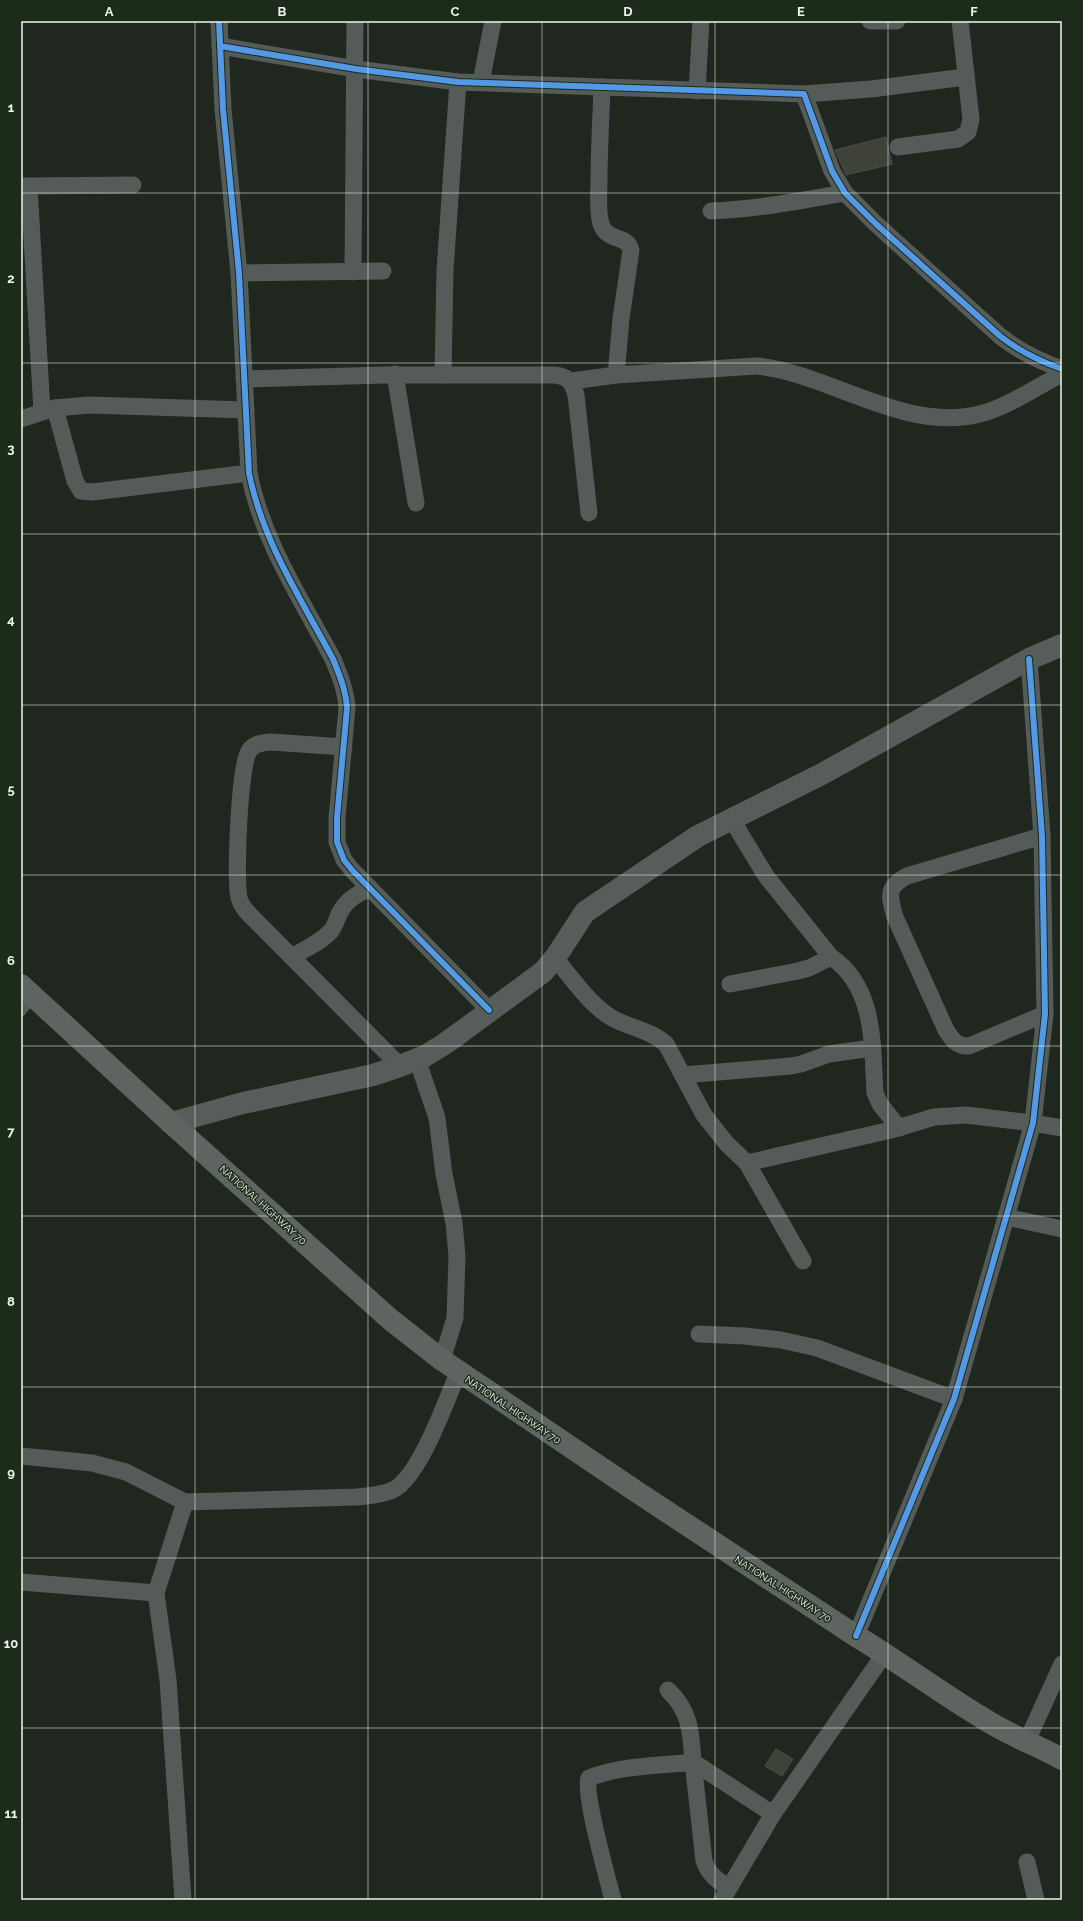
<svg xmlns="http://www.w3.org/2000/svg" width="1083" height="1921" font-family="Raleway,sans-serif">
<rect width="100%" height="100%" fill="#1f271e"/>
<g fill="#3e4239" stroke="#4c5048">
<polygon points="886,137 892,164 846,175 835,150"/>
<polygon points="776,1749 793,1759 782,1776 765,1766"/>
</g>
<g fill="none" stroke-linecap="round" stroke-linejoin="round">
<polyline stroke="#555b58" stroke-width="9" points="21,1012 34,997"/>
<g stroke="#555b58" stroke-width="17">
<path d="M 219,21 L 223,109 L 239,273 L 249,473 C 262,540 301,599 333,659 C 340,676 346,691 347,708 L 337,818 L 337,842 L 344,860 L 352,870 L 489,1010"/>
<polyline points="870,21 897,21"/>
<path d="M 220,46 L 356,69 L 458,82 L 804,94 L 832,171 L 845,193 L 876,224 L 1000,336 C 1019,351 1039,361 1062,369"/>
<polyline points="481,82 493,21"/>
<path d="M 602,87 C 601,118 599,150 599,181 C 599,195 597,210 601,224 C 608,243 627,234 631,250 L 621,319 L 616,375"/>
<polyline points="697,91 701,21"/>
<polyline points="804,94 871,89 965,77"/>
<polyline points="898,147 958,139 968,132 971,119 960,21"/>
<polyline points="21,186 29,186 42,411"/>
<polyline points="29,186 133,185"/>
<path d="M 711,211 C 757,209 800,201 845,193"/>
<polyline points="353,272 355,21"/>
<polyline points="239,273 383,271"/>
<polyline points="395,374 416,503"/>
<polyline points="443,375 445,270 458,82"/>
<path d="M 244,379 L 385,375 L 555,375 C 569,377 572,382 576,395 L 589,513"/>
<path d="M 572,381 L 616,375 L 757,366 C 831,374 904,433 980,414 C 1006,408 1038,386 1062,374"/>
<polyline points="55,408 75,481 81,491 93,492 249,473"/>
<polyline points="21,419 55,408 89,405 246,410"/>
<path d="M 344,747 L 271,742 C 263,743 254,743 249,751 C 239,767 235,877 239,898 C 241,906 247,912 253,918 L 400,1066"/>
<path d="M 1042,836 L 907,876 C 886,887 889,896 895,917 L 946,1030 C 952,1039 957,1047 969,1046 L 1045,1014"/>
<path d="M 292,957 C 304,949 322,942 331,931 C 335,926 337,919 339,914 C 346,900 357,894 370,888"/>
<path d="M 831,957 C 876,987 872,1046 875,1093 L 880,1104 L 899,1128"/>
<path d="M 555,958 C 571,977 592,1008 614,1019 C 631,1028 652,1031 666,1044 L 704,1115 L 727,1144 L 747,1163 L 803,1261"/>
<polyline points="730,984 798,971 809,968 831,957 766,876 732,820"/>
<polyline points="417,1059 437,1118 444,1174 454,1223 457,1256 455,1318 442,1360"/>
<polyline points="683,1075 791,1066 801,1064 829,1054 872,1048"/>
<polyline points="747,1163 891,1130 934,1117 966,1115 1033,1123 1062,1128"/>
<polyline points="1006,1217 1062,1229"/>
<polyline points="699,1334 745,1336 781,1340 817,1348 954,1399"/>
<polyline points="21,1456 92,1463 126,1472 185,1502 156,1593"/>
<path d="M 185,1502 L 357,1497 C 368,1496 382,1495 393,1490 C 420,1476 446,1401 458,1373"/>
<polyline points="21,1582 156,1593 168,1680 183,1900"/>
<polyline points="856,1636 954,1399 1033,1123 1045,1014 1042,836 1029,659"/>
<path d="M 668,1690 C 691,1712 691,1733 693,1762 L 773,1814"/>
<polyline points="1027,1741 1062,1664"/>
<polyline points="1027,1862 1036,1900"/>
<path d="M 613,1900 C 608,1880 583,1792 589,1778 C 622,1765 659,1766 693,1762 L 704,1861 C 709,1875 717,1880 729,1888"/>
<polyline points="722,1900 773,1814 885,1653"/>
</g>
<polyline stroke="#565d5a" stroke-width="22" points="171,1123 243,1103 373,1075 400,1066 425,1056 446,1043 543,972 555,958 585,912 698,836 822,774 1029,659 1062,645"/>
<path stroke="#5e6460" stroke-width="22" d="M 21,985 L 171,1123 L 391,1320 L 442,1360 L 637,1492 L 856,1636 C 901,1663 943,1695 989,1722 C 1012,1736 1038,1746 1062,1759"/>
<defs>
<g id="cycleway">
<path d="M 219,21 L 223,109 L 239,273 L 249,473 C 262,540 301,599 333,659 C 340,676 346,691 347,708 L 337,818 L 337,842 L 344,860 L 352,870 L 489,1010"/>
<path d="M 220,46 L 356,69 L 458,82 L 804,94 L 832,171 L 845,193 L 876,224 L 1000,336 C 1019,351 1039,361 1062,369"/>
<polyline points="856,1636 954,1399 1033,1123 1045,1014 1042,836 1029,659"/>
</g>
</defs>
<use href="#cycleway" stroke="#1c2b1a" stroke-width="8"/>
<use href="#cycleway" stroke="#5399e6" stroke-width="6"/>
</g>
<path fill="none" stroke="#edf7ec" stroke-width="1" stroke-opacity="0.55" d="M 195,21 L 195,1900M 368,21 L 368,1900M 542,21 L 542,1900M 715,21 L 715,1900M 888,21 L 888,1900M 21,193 L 1062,193M 21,363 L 1062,363M 21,534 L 1062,534M 21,705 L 1062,705M 21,875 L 1062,875M 21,1046 L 1062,1046M 21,1216 L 1062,1216M 21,1387 L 1062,1387M 21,1558 L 1062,1558M 21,1728 L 1062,1728"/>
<g text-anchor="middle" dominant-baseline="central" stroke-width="3" stroke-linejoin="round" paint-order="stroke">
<g font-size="10" fill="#edf7ec" stroke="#1c2b1a">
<text transform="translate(263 1205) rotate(42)">NATIONAL HIGHWAY 70</text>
<text transform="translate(513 1410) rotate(34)">NATIONAL HIGHWAY 70</text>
<text transform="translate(783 1589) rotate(33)">NATIONAL HIGHWAY 70</text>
</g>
</g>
<rect width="1083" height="1921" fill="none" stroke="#1c2b1a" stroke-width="44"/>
<rect x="22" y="22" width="1039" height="1877" fill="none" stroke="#edf7ec" stroke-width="1.5"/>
<g font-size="13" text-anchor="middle" font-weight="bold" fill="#edf7ec">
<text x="109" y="16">A</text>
<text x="282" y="16">B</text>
<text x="455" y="16">C</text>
<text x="628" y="16">D</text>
<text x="801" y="16">E</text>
<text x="974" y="16">F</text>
<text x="11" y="112">1</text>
<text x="11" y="283">2</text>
<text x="11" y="453">3</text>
<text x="11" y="624">4</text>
<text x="11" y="794">5</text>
<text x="11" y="965">6</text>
<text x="11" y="1136">7</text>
<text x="11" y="1306">8</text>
<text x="11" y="1477">9</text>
<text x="11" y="1648">10</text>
<text x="11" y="1818">11</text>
</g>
</svg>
